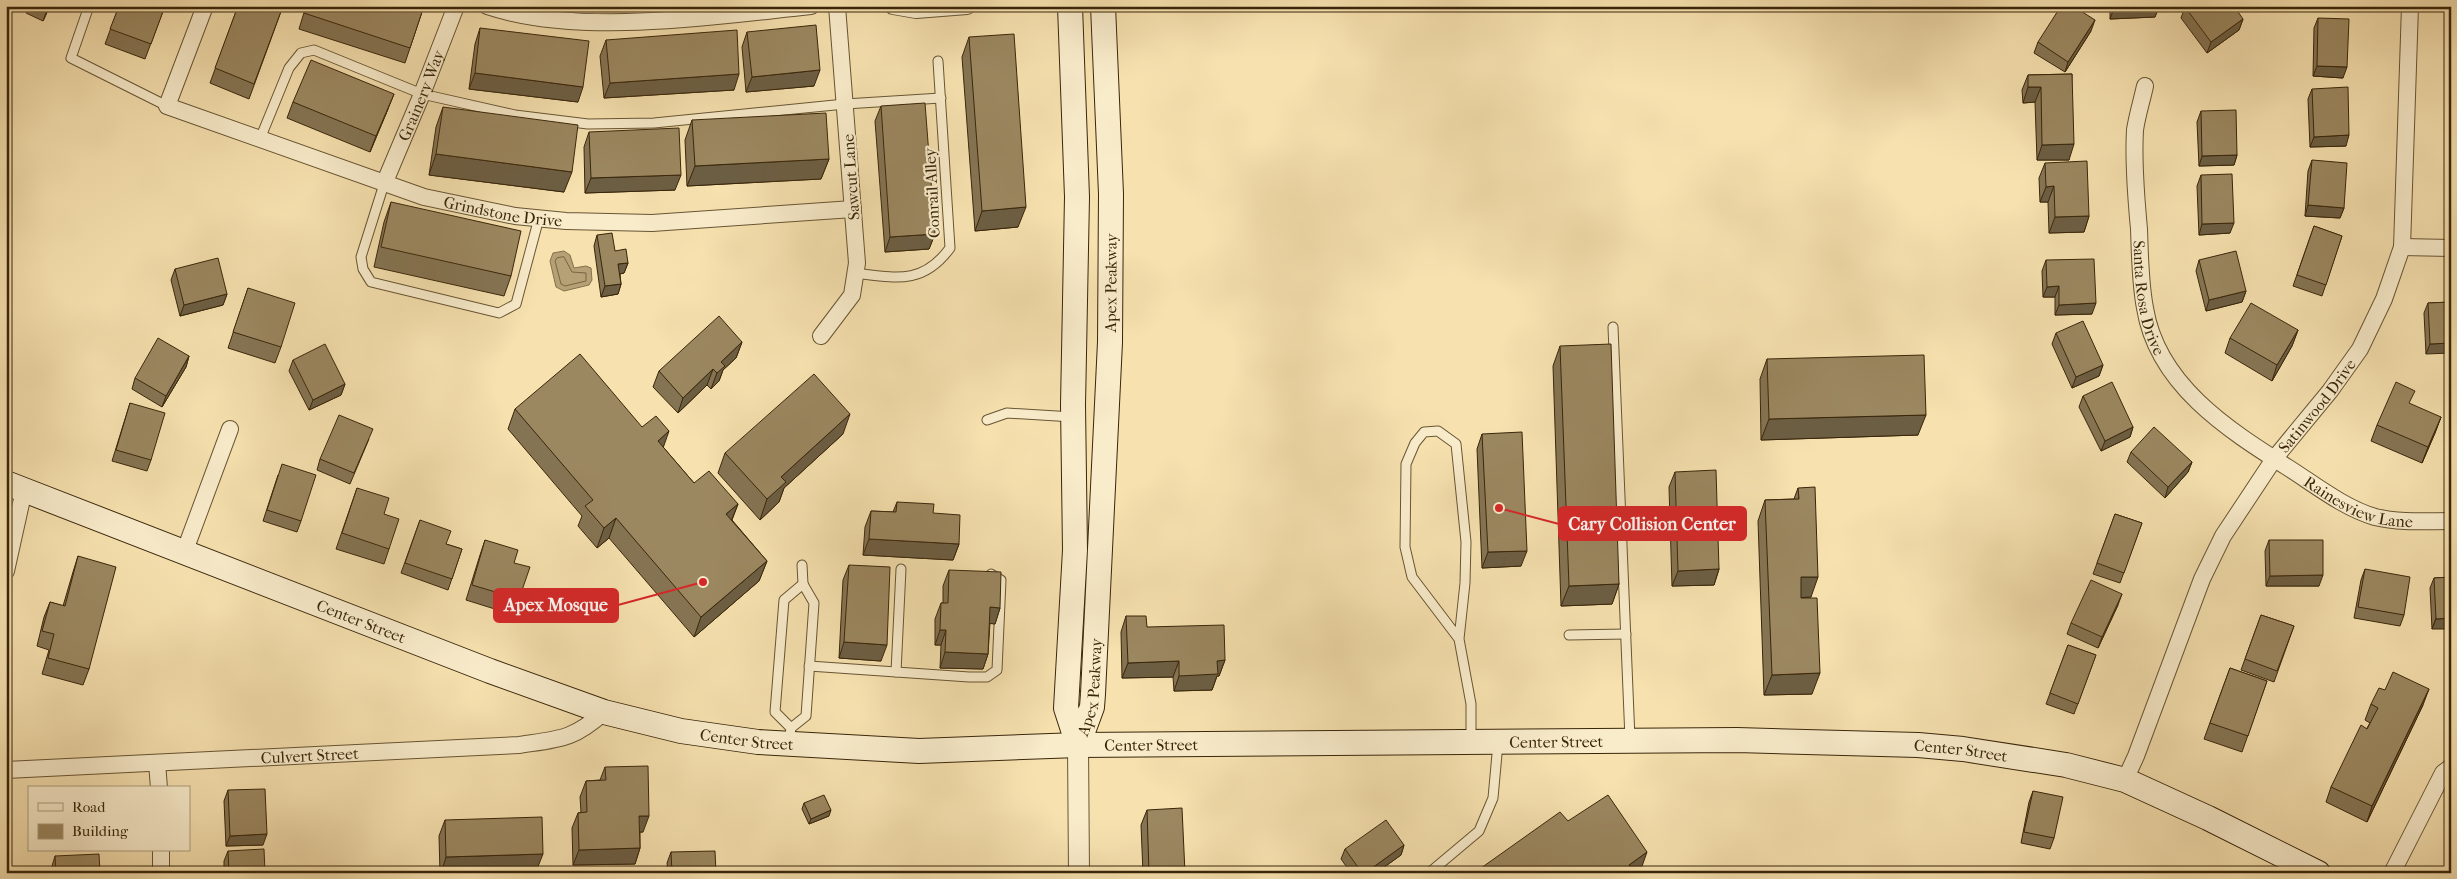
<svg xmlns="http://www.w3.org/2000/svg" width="2457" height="879" font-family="'IM FELL French Canon',serif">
<rect width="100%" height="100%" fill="#f6e1af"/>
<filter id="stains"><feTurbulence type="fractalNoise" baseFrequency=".004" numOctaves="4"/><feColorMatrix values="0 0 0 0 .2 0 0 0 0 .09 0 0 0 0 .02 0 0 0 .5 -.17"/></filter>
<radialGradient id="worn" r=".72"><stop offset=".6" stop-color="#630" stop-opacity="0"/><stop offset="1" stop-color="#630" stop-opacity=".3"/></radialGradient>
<polygon fill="#b6a177" stroke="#84704b" points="564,251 570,255 574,268 586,266 591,268 592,280 589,285 564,291 556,287 550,261 553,253"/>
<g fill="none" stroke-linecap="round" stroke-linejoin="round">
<polygon stroke="#786440" stroke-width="1" points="564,257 572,272 586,273 586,281 565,286 561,284 555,261 557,258"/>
<defs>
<g id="service">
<polyline points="89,6 71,58 167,106"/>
<polyline points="260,139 289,68 301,53 314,50 422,94 515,115 588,124 654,123 845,104 941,98"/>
<polyline points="384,184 361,257 363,269 371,282 499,313 516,304 539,218"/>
<path d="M 855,273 C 896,278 923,285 950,248 L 938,61"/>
<polyline points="1613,327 1630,739"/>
<polyline points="987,420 1007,413 1073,417"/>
<polyline points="802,565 803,584"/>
<polyline points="1569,635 1626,634"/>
<polyline points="1459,639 1412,577 1405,547 1406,464 1415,443 1424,432 1438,431 1456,444 1466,542 1465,583 1459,639 1471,704 1471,740"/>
<polyline points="809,666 969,677 987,677 997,670 1001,580 991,574"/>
<polyline points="896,672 901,569"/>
<polyline points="789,742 791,728 806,716 814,603 803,584 784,600 775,712 791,728"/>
<polyline points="1429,873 1479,831 1493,798 1498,743"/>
</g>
<g id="minor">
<path id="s1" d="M 205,6 L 167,106 L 424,197 L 515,216 L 566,221 L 652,223 L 853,209"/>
<path d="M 487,6 C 580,37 714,16 811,6"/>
<polyline points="893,6 916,10 967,6"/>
<path id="s2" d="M 2145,86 C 2142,100 2137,116 2135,130 C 2133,163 2136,197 2139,229 C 2140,255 2140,282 2145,308 C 2157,384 2227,429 2287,467 C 2314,484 2344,508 2375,517 C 2400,523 2426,521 2451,521"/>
<path id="s3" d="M 384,184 L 422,94 L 456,6"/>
<polyline points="2402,247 2451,248"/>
<polyline points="821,336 852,295 857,263 837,6"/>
<polyline points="184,553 230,429"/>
<polyline points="6,571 24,490"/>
<polyline points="157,763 159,788"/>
<path id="s4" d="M 6,770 L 519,745 C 559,739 573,740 604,712"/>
<path id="s5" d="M 2125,780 L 2136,756 L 2202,579 L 2223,536 L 2274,459 L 2330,391 L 2360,349 L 2384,299 L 2402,247 L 2410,6"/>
<polyline points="161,850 161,873"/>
<polyline points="2392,873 2443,773 2451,767"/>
</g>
<polyline id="tertiary" points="1078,745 1079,873"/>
<g id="secondary">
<polyline points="1070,6 1077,197 1073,405 1075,550 1066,708 1078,745"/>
<path id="s6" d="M 6,483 L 490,671 L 604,712 L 681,731 L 758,742 L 919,751 L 1078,745 L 1737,740 L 1918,745 L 1963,749 L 2066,765 L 2125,780 L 2208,818 L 2318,873"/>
<path id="s7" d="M 1078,745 L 1092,707 L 1093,694 L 1110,342 L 1111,194 L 1103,6"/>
</g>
</defs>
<use href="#service" stroke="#685533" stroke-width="11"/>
<use href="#minor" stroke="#685533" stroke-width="18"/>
<use href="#tertiary" stroke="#685533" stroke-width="22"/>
<use href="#secondary" stroke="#39260a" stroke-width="26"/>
<use href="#service" stroke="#f9eccb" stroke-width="9"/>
<use href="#minor" stroke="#f9eccb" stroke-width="16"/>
<use href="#tertiary" stroke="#f9eccb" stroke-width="20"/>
<use href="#secondary" stroke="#f9eccb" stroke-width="24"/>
</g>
<g fill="#857453" stroke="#39260a">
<polygon points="28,6 50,6 43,21 26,13"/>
<polygon points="119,6 165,6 145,59 105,44"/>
<polygon points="238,6 283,6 249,99 210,83"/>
<polygon points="306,6 424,6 405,63 299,29"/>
<polygon points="2110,6 2159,6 2155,17 2110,19"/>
<polygon points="2185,7 2243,19 2239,30 2207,53 2181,18"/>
<polygon points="2318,18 2343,78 2313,76 2314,28"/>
<polygon points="480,28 578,102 469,89 475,44"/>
<polygon points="2091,31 2065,72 2034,53 2038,42"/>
<polygon points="747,32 814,86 746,92 742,47"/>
<polygon points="969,37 1018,227 975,231 962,57"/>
<polygon points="606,40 734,90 604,98 600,56"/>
<polygon points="2072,74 2069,160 2037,160 2035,102 2023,103 2022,90 2028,75"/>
<polygon points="2312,89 2346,146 2310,147 2308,99"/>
<polygon points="293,102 388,109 370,152 287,118"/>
<polygon points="881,106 935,234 929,249 885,252 875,121"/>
<polygon points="443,107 564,192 429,175 436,127"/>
<polygon points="2201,111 2237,155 2234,165 2199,166 2197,122"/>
<polygon points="692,120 829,159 821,179 687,186 685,140"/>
<polygon points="589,132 675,190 585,193 584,147"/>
<polygon points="2312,160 2344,208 2340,218 2305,216 2308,171"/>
<polygon points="2045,163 2089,216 2084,232 2049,233 2048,202 2040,202 2039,178"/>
<polygon points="2201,175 2230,233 2199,235 2197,186"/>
<polygon points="391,202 511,276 504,296 374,267 384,222"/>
<polygon points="2314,226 2342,236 2322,296 2293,286"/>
<polygon points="597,235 628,263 624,273 620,274 621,284 618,294 601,297 594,246"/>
<polygon points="2046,260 2092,314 2055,315 2055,297 2043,297 2042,271"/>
<polygon points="2199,260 2246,291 2242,302 2206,311 2196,271"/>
<polygon points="175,269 227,294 223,305 180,316 171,280"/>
<polygon points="248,288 281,347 275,363 228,348"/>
<polygon points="2451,302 2426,354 2424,313 2428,303"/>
<polygon points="2298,330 2292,346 2272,381 2225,353 2230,338"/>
<polygon points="2056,333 2103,365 2099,376 2072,388 2052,344"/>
<polygon points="742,342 736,358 723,370 719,381 711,389 707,385 678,413 653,387 659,371"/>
<polygon points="1560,346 1619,584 1612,604 1561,606 1553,366"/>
<polygon points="189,356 186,367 162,407 132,389 135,378"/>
<polygon points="1767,359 1918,435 1761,440 1760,379"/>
<polygon points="293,360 345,384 341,395 309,410 289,371"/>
<polygon points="2083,396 2133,427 2130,437 2101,451 2079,407"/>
<polygon points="130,403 151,460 147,471 112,461"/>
<polygon points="515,409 663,447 694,483 738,504 732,520 767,561 759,581 694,637 609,538 597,548 578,526 582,516 508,429"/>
<polygon points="2441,417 2435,433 2422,463 2371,441 2377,425"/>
<polygon points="843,434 784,488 779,502 760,520 718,473 725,453"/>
<polygon points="1482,434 1521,566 1482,568 1477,449"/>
<polygon points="369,439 350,484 317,470 320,459"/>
<polygon points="2131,452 2192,462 2188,472 2165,498 2127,462"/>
<polygon points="1675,472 1719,569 1714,585 1672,586 1669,487"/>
<polygon points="278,475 301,521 297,532 263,521"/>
<polygon points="357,488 384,514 389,549 384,564 336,549"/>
<polygon points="1798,488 1811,597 1801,597 1812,694 1764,695 1758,521 1765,500 1794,499"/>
<polygon points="897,502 933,513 959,544 953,560 863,555 865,527 871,511 893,512"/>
<polygon points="2115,514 2142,523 2120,583 2093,574"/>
<polygon points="420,520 446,544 462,549 448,590 401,573"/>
<polygon points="485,540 519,599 514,615 466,600 480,555"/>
<polygon points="2269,540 2319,586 2266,586 2265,551"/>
<polygon points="78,556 89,669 83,685 42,674 49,650 37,646 44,617 50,602 63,606 73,572"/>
<polygon points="849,565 881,661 839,658 843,580"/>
<polygon points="2365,569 2404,615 2400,626 2354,618 2361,580"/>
<polygon points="949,570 1000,608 995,624 990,623 988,654 983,669 940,668 941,645 935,645 935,619 941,603 943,603 943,586"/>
<polygon points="2451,577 2432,629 2430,588 2434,578"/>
<polygon points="2118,605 2098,648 2067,634 2071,623"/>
<polygon points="2261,615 2294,626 2274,682 2241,670"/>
<polygon points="1126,616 1147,627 1225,660 1219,676 1217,676 1212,690 1174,691 1173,677 1122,678 1121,632"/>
<polygon points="2068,645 2096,655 2074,714 2046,704"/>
<polygon points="2230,668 2267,681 2242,752 2204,739"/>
<polygon points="2371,704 2423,705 2367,822 2326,802 2331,787 2370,723 2365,720"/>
<polygon points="605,767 643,832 640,832 640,848 635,864 573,865 572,828 578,813 581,812 580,797 586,781 600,780"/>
<polygon points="228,790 263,845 226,846 224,801"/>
<polygon points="2033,791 2054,838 2050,849 2021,843 2029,802"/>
<polygon points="804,803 829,816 809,824 802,809"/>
<polygon points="1147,810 1185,873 1143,873 1141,825"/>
<polygon points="445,820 537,869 440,873 439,836"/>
<polygon points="1404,845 1401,855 1376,873 1351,873 1341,859 1345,849"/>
<polygon points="228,851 265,873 224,873 224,861"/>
<polygon points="671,852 716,873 668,873 667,863"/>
<polygon points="55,856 100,873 52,873 52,866"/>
</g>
<g fill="#6c5e43" stroke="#39260a">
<polygon points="49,6 50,6 43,21 47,10"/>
<polygon points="2310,6 2346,6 2345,9 2310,8"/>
<polygon points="2159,7 2155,17 2110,19 2114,8"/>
<polygon points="2243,19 2239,30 2207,53 2211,42"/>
<polygon points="2095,20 2091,31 2065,72 2068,62"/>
<polygon points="2317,66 2347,67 2343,78 2313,76"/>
<polygon points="820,70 814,86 746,92 752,77"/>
<polygon points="475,73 583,87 578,102 469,89"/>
<polygon points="739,74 734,90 604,98 610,83"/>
<polygon points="2028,87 2041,87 2035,102 2023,103"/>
<polygon points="394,94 388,109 370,152 376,136"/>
<polygon points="2349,135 2346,146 2310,147 2314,137"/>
<polygon points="2074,144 2069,160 2037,160 2042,145"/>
<polygon points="436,154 572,172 564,192 429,175"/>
<polygon points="2237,155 2234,165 2199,166 2202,156"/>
<polygon points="829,159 821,179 687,186 695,166"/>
<polygon points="681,175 675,190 585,193 591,178"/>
<polygon points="2054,186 2048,202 2040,202 2046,187"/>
<polygon points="2308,205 2344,208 2340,218 2305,216"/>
<polygon points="1026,207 1018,227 975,231 982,211"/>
<polygon points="2089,216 2084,232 2049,233 2055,217"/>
<polygon points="2234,223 2230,233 2199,235 2202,224"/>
<polygon points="935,234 929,249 885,252 890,237"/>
<polygon points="628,263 624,273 614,275 618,264"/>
<polygon points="621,284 618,294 601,297 605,286"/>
<polygon points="2059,286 2055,297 2043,297 2047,287"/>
<polygon points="2246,291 2242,302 2206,311 2209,300"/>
<polygon points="227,294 223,305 180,316 184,305"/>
<polygon points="2096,303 2092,314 2055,315 2059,305"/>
<polygon points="2298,330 2292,346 2272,381 2277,365"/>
<polygon points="742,342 736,358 723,370 719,381 711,389 721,362"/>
<polygon points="2451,343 2451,353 2426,354 2430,344"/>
<polygon points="189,356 186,367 162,407 166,396"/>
<polygon points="2103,365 2099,376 2072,388 2076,377"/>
<polygon points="713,369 707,385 678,413 683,398"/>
<polygon points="345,384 341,395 309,410 313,400"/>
<polygon points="850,414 843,434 784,488 779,502 760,520 767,499 781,477"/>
<polygon points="1926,415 1918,435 1761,440 1769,419"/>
<polygon points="2441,417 2435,433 2422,463 2428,447"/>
<polygon points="2133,427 2130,437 2101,451 2105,441"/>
<polygon points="669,431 662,451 658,441"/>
<polygon points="2192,462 2188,472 2165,498 2168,487"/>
<polygon points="738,504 730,524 726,514"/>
<polygon points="616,518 609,538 597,548 604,528"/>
<polygon points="869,539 959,544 953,560 863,555"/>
<polygon points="1527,551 1521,566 1482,568 1488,552"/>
<polygon points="767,561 759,581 694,637 701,617"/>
<polygon points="1719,569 1714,585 1672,586 1678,571"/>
<polygon points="2323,575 2319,586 2266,586 2270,576"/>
<polygon points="1801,577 1818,577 1811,597 1793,598"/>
<polygon points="1619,584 1612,604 1561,606 1569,586"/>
<polygon points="2122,594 2118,605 2098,648 2102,637"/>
<polygon points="990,607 1000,608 995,624 985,623"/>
<polygon points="2451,618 2451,629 2432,629 2436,619"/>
<polygon points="940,630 946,630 941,645 935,645"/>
<polygon points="844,642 887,645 881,661 839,658"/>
<polygon points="945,652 988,654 983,669 940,668"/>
<polygon points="1225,660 1219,676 1217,676 1212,690 1174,691 1179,676 1217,661"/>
<polygon points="1179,661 1173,677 1122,678 1128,663"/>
<polygon points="1820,673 1812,694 1764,695 1772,675"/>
<polygon points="2429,689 2423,705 2367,822 2372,806"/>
<polygon points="831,810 829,816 809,824 811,819"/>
<polygon points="639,816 649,816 643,832 634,832"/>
<polygon points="267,834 263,845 226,846 230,836"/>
<polygon points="1404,845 1401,855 1376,873 1365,873"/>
<polygon points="640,848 635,864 573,865 579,850"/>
<polygon points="1647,852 1640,872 1639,873 1626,873 1629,865"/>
<polygon points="543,854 537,869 441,873 446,857"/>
</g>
<g fill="#9b8760" stroke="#39260a">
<polygon points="38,6 49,6 47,10"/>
<polygon points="119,6 165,6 151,44 110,29"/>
<polygon points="238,6 283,6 254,84 215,68"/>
<polygon points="307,6 424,6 410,48 304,13"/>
<polygon points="2061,6 2073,6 2095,20 2068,62 2038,42"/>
<polygon points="2114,6 2159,6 2159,7 2114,8"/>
<polygon points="2186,6 2234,6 2243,19 2211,42 2185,7"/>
<polygon points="2318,18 2349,19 2347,67 2317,66"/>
<polygon points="816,25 820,70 752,77 747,32"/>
<polygon points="480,28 589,41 583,87 475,73"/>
<polygon points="737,30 739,74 610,83 606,40"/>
<polygon points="1014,34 1026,207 982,211 969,37"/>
<polygon points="311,60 394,94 376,136 293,102"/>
<polygon points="2072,74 2074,144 2042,145 2041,87 2028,87 2028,75"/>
<polygon points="2348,87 2349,135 2314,137 2312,89"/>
<polygon points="925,103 935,234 890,237 881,106"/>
<polygon points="443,107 578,125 572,172 436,154"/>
<polygon points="2236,110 2237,155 2202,156 2201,111"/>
<polygon points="826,113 829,159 695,166 692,120"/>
<polygon points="679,128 681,175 591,178 589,132"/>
<polygon points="2312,160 2347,163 2344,208 2308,205"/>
<polygon points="2087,161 2089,216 2055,217 2054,186 2046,187 2045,163"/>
<polygon points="2232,174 2234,223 2202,224 2201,175"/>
<polygon points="391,202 521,231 511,276 381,247"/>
<polygon points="2314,226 2342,236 2326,285 2297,275"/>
<polygon points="612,233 615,251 626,249 628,263 618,264 621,284 605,286 597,235"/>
<polygon points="2236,251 2246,291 2209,300 2199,260"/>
<polygon points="218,258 227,294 184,305 175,269"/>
<polygon points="2094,259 2096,303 2059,305 2059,286 2047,287 2046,260"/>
<polygon points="248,288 295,303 281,347 233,332"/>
<polygon points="2451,302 2451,343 2430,344 2428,303"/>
<polygon points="2251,303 2298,330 2277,365 2230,338"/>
<polygon points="719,316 742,342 721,362 725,366 717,373 713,369 683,398 659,371"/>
<polygon points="2083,321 2103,365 2076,377 2056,333"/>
<polygon points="158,338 189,356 166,396 135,378"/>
<polygon points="325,344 345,384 313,400 293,360"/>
<polygon points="1611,344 1619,584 1569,586 1560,346"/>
<polygon points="580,354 642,427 656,416 669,431 658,441 694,483 709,471 738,504 726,514 767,561 701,617 616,518 604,528 585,506 593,500 515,409"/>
<polygon points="1924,355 1926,415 1769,419 1767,359"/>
<polygon points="814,374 850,414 781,477 786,482 767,499 725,453"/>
<polygon points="2112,382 2133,427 2105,441 2083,396"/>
<polygon points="2396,382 2415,391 2409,403 2441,417 2428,447 2377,425"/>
<polygon points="130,403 165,413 151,460 116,450"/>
<polygon points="339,415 373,429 354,473 320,459"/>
<polygon points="2154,427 2192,462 2168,487 2131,452"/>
<polygon points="1522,432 1527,551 1488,552 1482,434"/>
<polygon points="282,464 316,475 301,521 267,510"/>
<polygon points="1716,470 1719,569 1678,571 1675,472"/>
<polygon points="1815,487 1818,577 1801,577 1801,598 1817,598 1820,673 1772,675 1765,500 1799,499 1798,488"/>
<polygon points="357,488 389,498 384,514 399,519 389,549 342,533"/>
<polygon points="897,502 934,504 933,513 960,515 959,544 869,539 871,511 896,512"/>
<polygon points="2115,514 2142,523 2124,573 2097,563"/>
<polygon points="420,520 451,531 446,544 462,549 452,579 405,563"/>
<polygon points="485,540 518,550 514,563 530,567 519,599 472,585"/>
<polygon points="2269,540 2323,540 2323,575 2270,576"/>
<polygon points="78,556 116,567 89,669 48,658 54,634 42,631 50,602 65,606"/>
<polygon points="849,565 890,567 887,645 844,642"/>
<polygon points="2365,569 2410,577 2404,615 2358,607"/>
<polygon points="949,570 1001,572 1000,608 990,607 988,654 945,652 946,630 940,630 941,603 948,603"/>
<polygon points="2451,577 2451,618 2436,619 2434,578"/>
<polygon points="2091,580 2122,594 2102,637 2071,623"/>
<polygon points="2261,615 2294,626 2277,671 2245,659"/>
<polygon points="1126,616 1146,616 1147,627 1224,625 1225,660 1217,661 1218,674 1179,676 1179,661 1128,663"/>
<polygon points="2068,645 2096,655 2078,704 2050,693"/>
<polygon points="2230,668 2267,681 2248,736 2210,723"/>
<polygon points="2393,672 2429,689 2372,806 2331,787 2361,725 2367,729 2378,708 2371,704 2379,688 2385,690"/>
<polygon points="648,766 649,816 639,816 640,848 579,850 578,813 587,812 586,781 606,780 605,767"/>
<polygon points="265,789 267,834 230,836 228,790"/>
<polygon points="2033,791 2063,797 2054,838 2024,832"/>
<polygon points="824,795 831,810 811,819 804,803"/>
<polygon points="1608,795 1647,852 1629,865 1634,873 1474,873 1560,812 1568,821"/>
<polygon points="1182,808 1185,873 1149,873 1147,810"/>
<polygon points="542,817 543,854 446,857 445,820"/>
<polygon points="1386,820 1404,845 1365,873 1362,873 1345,849"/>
<polygon points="264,849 265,873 229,873 228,851"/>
<polygon points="715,851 716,873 672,873 671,852"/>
<polygon points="99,854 100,873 56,873 55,856"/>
</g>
<g text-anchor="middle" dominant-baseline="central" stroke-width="4.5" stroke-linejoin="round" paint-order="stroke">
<g font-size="16" fill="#39260a" stroke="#f9eccb">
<text stroke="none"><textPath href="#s3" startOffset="96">Grainery Way</textPath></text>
<text transform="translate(851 177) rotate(-94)">Sawcut Lane</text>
<text transform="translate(932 193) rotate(-93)">Conrail Alley</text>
<text stroke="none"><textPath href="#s1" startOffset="460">Grindstone Drive</textPath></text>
<text stroke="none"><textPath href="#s7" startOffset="465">Apex Peakway</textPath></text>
<text stroke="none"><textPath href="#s2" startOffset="214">Santa Rosa Drive</textPath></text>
<text stroke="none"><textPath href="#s5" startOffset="424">Satinwood Drive</textPath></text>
<text stroke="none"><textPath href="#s2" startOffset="525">Rainesview Lane</textPath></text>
<text stroke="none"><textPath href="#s6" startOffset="381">Center Street</textPath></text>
<text stroke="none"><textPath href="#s7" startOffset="60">Apex Peakway</textPath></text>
<text stroke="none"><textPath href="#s6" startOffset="786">Center Street</textPath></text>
<text stroke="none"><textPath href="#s6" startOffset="1596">Center Street</textPath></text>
<text stroke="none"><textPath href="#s6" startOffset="1191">Center Street</textPath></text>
<text stroke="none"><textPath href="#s6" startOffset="2001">Center Street</textPath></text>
<text stroke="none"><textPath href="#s4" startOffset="304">Culvert Street</textPath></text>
</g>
</g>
<path fill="none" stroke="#d62828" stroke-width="2" d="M1499 508L1559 524M703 582L618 605"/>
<g fill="#d62828" stroke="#f9eccb" stroke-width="2">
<circle cx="1499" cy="508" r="5"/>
<circle cx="703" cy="582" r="5"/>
</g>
<g fill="#d62828" stroke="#d62828" stroke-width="2">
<rect x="1559" y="507" width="187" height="33" rx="5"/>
<rect x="494" y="589" width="124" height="33" rx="5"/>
</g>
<g font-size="18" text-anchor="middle" font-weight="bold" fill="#fff">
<text x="1652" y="530">Cary Collision Center</text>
<text x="556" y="611">Apex Mosque</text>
</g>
<rect width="2457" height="879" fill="none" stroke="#f6e1af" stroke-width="25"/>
<rect x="8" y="8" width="2442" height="864" fill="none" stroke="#39260a" stroke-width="2.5"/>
<rect x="12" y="12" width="2432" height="854" fill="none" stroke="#39260a"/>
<rect x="28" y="786" width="162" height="65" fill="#f9eccb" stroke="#ac9d7e"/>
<rect x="38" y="803" width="25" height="8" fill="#f9eccb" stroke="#ac9d7e"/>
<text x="72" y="812" font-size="15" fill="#39260a">Road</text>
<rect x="38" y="824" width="25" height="15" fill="#9b8760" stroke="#ac9d7e"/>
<text x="72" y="836" font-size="15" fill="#39260a">Building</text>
<rect width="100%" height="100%" filter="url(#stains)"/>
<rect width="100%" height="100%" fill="url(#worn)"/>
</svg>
